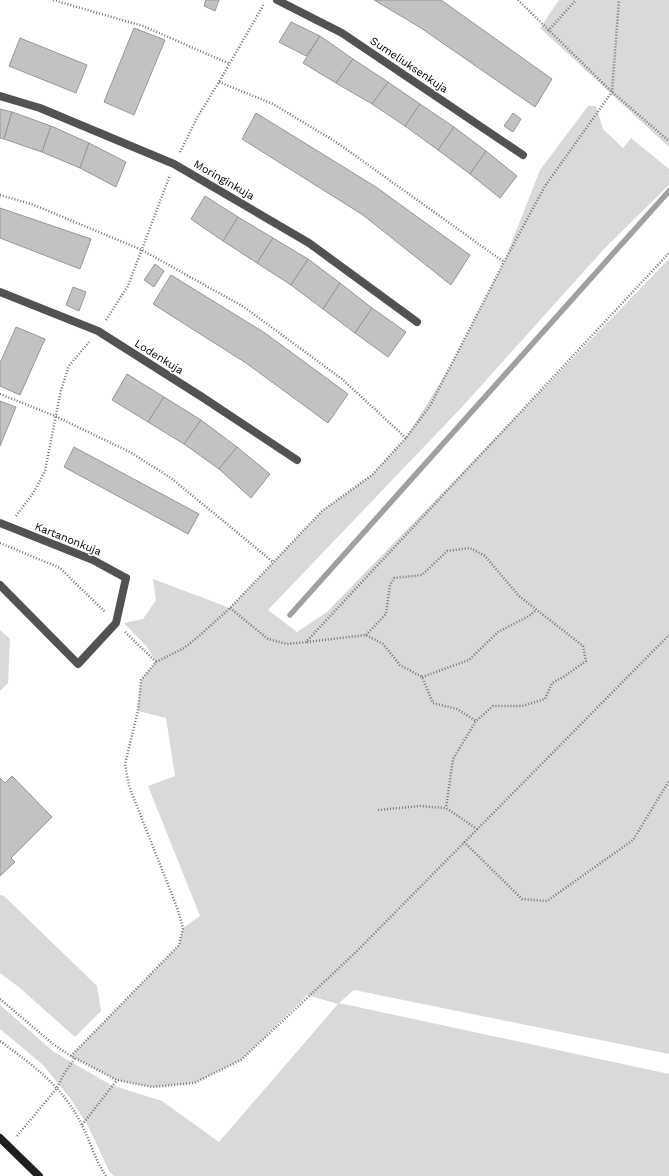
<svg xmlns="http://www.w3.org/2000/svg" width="669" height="1176" font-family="'Work Sans',sans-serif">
<rect width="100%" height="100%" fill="#fff"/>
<g fill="#d9d9d9">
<polygon points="559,0 669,0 669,147 540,28"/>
<polygon points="588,106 596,106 603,129 623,148 631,138 669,169 669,185 604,249 462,407 268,610 297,632 327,612 669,259 669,1054 354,990 339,1003 669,1074 669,1176 114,1176 109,1171 88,1126 70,1098 43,1065 0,1029 0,1005 54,1052 111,1085 162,1101 219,1142 338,1004 307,995 241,1060 194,1083 152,1087 117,1080 71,1056 179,945 183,928 200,916 148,786 175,776 166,718 138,711 141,680 156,662 147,647 124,623 143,619 156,600 153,579 230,608 322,511 372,475 406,438 451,365 504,262 540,170"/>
<polygon points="0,630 10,639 8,683 0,691"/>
<polygon points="0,895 4,896 97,986 101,1011 75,1037 20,988 0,973"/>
</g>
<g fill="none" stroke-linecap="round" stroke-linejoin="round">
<polyline stroke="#a0a0a0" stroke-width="5.5" points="290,615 669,191"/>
</g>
<g fill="#c2c2c2" stroke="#969696">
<polygon points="206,0 219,0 215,11 204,6"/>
<polygon points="374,0 441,0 552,79 535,107 421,28"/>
<polygon points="291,22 320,36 306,56 279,42"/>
<polygon points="134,28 165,40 134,115 104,102"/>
<polygon points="320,36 353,59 336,83 303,63"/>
<polygon points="20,38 87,65 76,93 9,66"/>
<polygon points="353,59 388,82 372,104 336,83"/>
<polygon points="388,82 420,104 405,126 372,104"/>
<polygon points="420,104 454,127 438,150 405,126"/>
<polygon points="0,109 12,112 4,139 0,138"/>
<polygon points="12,112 51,126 42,152 4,139"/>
<polygon points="256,113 376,187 470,255 451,285 363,215 242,139"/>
<polygon points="513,113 521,119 513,132 504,126"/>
<polygon points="51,126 89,143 80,168 42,152"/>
<polygon points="454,127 486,151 470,174 438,150"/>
<polygon points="89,143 126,162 116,187 80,168"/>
<polygon points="486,151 517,176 500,198 470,174"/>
<polygon points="205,196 238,217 223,241 191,219"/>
<polygon points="0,208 91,239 80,269 0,238"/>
<polygon points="238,217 273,238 257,263 223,241"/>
<polygon points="273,238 308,259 291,285 257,263"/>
<polygon points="308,259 340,283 323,309 291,285"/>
<polygon points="155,264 164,271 154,287 144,280"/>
<polygon points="171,275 265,333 348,394 328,423 246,363 153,304"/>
<polygon points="340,283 372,308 355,333 323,309"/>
<polygon points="73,287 86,292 79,311 66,305"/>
<polygon points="372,308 406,332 388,357 355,333"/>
<polygon points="16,327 45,339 20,395 0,386 0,363"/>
<polygon points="127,374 164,397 148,422 112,400"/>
<polygon points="164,397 201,420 184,444 148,422"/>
<polygon points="0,401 16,407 0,446"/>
<polygon points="201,420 237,447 219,469 184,444"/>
<polygon points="74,447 199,514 188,534 64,467"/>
<polygon points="237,447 270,474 251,498 219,469"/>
<polygon points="12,776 52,817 11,858 15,862 0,876 0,778 5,783"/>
</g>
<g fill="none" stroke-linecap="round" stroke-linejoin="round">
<g stroke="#747474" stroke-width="2.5" stroke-dasharray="1 2" stroke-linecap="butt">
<polyline points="53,0 143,26 230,64"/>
<polyline points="518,0 612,92 669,141"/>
<polyline points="548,31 576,0"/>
<polyline points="219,82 273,104 336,142 504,262"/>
<polyline points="180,152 197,118 219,82 264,4"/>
<polyline points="0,195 34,205 142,250 244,307 342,379 406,438"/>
<polyline points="106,320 128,286 170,175"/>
<polyline points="0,394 55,416 130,452 171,478 273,562"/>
<polyline points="16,516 34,492 45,471 61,390 69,366 89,342"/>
<polyline points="0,543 60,568 105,612"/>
<polyline points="230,608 268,639 287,644 306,642 669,253"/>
<polyline points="125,632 156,662"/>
<polyline points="366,635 386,614 390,585 394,578 422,575 447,551 470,548 485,556 519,596 583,646 586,661 565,676 552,683 545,699 522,706 493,706 476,721 453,759 446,808"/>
<polyline points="307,642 366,635 383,644 400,665 422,677 433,703 457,709 476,721"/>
<polyline points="422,677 469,660 498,632 529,616 536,610"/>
<polyline points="378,810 420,806 446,808 477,829"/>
<polyline points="464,842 522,899 547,901 633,840 669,781"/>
<polyline points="0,999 53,1044 71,1056 117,1080 152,1087 194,1083 241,1060 356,952 669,635"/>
<path d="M 0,1041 C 34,1066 61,1085 81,1123 C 90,1141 95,1160 106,1176"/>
<polyline points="71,1056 179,945 183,928 178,910 129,786 125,764 138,711 141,680 156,662 184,648 198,637 230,608 322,511 372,475 406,438 430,406 504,262 545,186 612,92 619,0"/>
<polyline points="82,1125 117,1080"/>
<polyline points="17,1136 57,1088 64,1074 75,1058"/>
</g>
<polyline stroke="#525252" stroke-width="8" points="0,585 78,664 116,623 126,578"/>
<g stroke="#525252" stroke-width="8">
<polyline points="277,0 342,33 523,155"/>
<polyline points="0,96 40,108 174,164 309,243 417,322"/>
<polyline points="0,292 98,331 202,397 297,460"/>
<polyline points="0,523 93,560 126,578"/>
</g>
<polyline stroke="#1f1f1f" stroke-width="8" points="0,1138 39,1176"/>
</g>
<g text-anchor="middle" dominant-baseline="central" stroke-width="3" stroke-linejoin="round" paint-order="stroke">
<g font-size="11" fill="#000" stroke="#fff">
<text transform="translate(409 65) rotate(34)">Sumeliuksenkuja</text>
<text transform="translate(224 180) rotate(30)">Moringinkuja</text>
<text transform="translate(159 357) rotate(32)">Lodenkuja</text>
<text transform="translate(68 539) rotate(22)">Kartanonkuja</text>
</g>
</g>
</svg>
